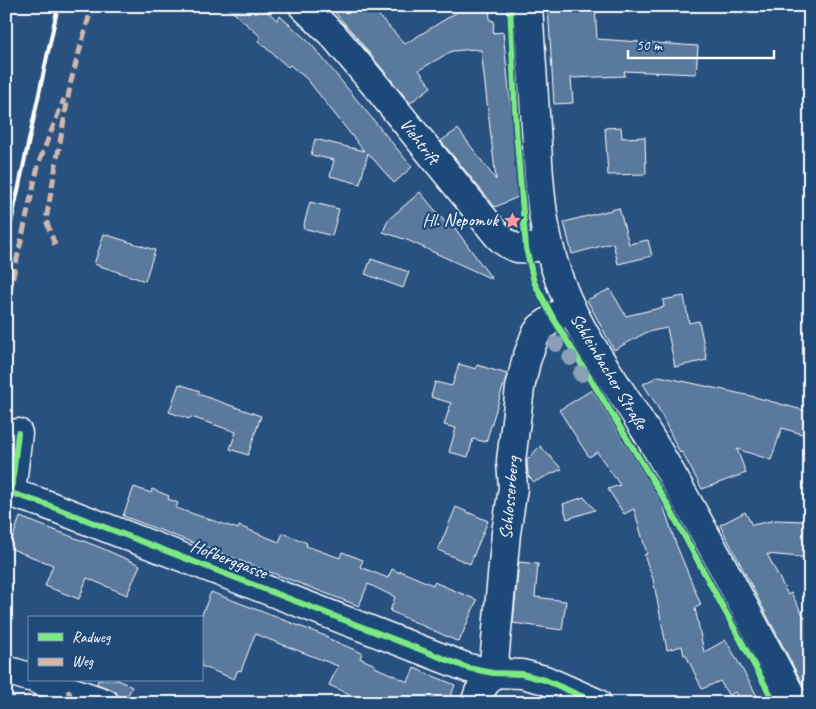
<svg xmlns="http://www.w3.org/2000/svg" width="816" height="709" font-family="Caveat,sans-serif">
<rect width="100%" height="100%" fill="#28517f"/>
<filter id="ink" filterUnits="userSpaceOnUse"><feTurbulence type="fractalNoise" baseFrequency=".02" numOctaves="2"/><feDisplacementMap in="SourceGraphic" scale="10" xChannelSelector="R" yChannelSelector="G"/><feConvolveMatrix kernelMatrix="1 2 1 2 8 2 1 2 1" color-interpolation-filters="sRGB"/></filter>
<g filter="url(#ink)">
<g fill="#5a7a9d" stroke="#fff">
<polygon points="226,6 261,6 277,20 280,16 311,44 412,167 394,183 368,153 360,184 330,176 334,160 311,155 315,139 364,151 307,79 290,65 288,67 258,41 261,37"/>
<polygon points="329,6 370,6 405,44 467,6 489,6 490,20 494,21 493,33 503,32 520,196 495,207 441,141 458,129 496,180 481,50 477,50 476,49 452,51 419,70 431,87 410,103 353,33"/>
<polygon points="548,6 595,6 597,39 698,46 696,74 624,71 625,76 571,78 573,103 554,104"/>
<polygon points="621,127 622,138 645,137 646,174 608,175 605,128"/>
<polygon points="420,192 445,222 449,220 492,279 407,240 383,232 388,220"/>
<polygon points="310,202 339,209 332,236 303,228"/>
<polygon points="619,208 629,244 648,240 652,256 618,264 613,243 572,254 564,222"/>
<polygon points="104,234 155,250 145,281 94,264"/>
<polygon points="371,259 409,272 403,288 365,274"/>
<polygon points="610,289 626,316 664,307 663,300 684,296 689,323 699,321 707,360 675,367 667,328 647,332 614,350 587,300"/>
<polygon points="459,364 476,369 477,365 507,374 486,442 473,439 468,457 449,452 456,428 444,425 451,403 431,397 435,382 452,386"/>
<polygon points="659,376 751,396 810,412 805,435 782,428 771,460 737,449 746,473 702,489 682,452 680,453 656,404 643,384"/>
<polygon points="179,384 200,391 198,394 261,416 248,455 230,449 236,432 191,417 189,419 169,412"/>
<polygon points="592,390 663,505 676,544 701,605 695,608 704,652 726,640 761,703 741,703 735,692 729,696 720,681 702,689 686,655 684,655 682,646 667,650 653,579 644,555 647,554 634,509 624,514 608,489 620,485 597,452 589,457 559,410"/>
<polygon points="540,446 562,469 534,482 528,476 527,460"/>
<polygon points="134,487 151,493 152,489 169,496 168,499 178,503 176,508 238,529 239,526 279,542 283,533 307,543 306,546 340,558 342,552 363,560 360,567 388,578 392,569 400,573 400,571 433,585 434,582 477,600 459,642 390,611 395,597 368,584 359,606 123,516"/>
<polygon points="584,497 595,510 567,519 563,504"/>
<polygon points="456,507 488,521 470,564 438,550"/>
<polygon points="745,512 752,525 776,520 805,521 806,537 810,537 810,558 767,554 788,595 791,593 804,617 810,616 810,693 800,679 720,525"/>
<polygon points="20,517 99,547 140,565 127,595 87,578 79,599 45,586 53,565 9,548"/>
<polygon points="519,562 538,564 535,597 566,601 562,630 513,623"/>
<polygon points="211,592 328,637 327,638 362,653 360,658 375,665 375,667 408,682 414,668 455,685 448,703 433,698 431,703 369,703 329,685 338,666 255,634 241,671 238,670 234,679 201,666 201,617"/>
<polygon points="98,680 118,680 132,687 124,703 120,703 116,692 97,684"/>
</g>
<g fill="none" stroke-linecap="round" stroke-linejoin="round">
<defs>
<g id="minor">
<path d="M 303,6 L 334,36 L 376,86 L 498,236 C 516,254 525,248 548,245"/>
<polyline points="18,433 11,493 45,504 468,668 493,673 522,674 545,680 597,703"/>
<polyline points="6,670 29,677"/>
<polyline points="38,680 105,703"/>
<polyline points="475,703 479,692 493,673 506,533 513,488 511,461 520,388 526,361 535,336 540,328 570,306"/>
</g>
<path id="major" d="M 528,6 C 531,52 534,98 537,144 C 539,184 542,225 554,264 C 573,329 618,384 652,441 C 703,526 748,615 795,703"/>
</defs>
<use href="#minor" stroke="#fff" stroke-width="31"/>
<use href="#major" stroke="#fff" stroke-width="31"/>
<use href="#minor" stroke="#1f4a7a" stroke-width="28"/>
<use href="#major" stroke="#1f4a7a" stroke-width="28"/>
<polyline stroke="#fff" stroke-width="4" points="6,246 58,6"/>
<g stroke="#d1b7ad" stroke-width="5" stroke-dasharray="10 5" stroke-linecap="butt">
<polyline points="55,245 46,220 71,81 92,6"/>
<polyline points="6,307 39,162 64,99"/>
<polyline points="68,690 73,703"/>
</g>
<defs>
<g id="cycleway">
<polyline points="510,6 516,129 526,248 534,282 553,318 666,502 772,698 777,703"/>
<polyline points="18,433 11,493 45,504 468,668 493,673 522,674 545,680 597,703"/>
</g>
</defs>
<use href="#cycleway" stroke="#1f4a7a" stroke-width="9"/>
<use href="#cycleway" stroke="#7ce984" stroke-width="6"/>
</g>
<g fill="#8aa0b9">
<circle cx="556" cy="344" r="8"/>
<circle cx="570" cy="358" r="8"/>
<circle cx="581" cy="374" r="8"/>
</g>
</g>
<defs>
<symbol id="sight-bare" viewBox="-9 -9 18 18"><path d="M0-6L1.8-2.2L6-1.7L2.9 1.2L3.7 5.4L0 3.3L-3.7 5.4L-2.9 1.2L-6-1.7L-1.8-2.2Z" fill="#ff9aa2" stroke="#1f4a7a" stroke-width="2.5" paint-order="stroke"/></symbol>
</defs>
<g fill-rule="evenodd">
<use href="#sight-bare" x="500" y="208" width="25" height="25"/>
</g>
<g text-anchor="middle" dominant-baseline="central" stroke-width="4.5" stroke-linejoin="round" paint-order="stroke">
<g font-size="18" fill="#fff" stroke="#1f4a7a">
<text transform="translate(420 141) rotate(52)">Viehtrift</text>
<text transform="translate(609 371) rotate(59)">Schleinbacher Straße</text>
<text transform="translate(509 498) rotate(-85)">Schlosserberg</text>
<text transform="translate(229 559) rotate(21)">Hofberggasse</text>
</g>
<g font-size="18" fill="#fff" stroke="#1f4a7a" text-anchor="end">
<text x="498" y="220">Hl. Nepomuk</text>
</g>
</g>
<rect width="816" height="709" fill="none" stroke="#1f4a7a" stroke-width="25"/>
<rect x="12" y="12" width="791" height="684" fill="none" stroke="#fff" stroke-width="2" filter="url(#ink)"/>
<rect x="28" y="616" width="175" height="65" fill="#1f4a7a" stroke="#7992af"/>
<rect x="38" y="633" width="25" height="8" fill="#7ce984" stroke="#7992af"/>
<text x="72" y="642" font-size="15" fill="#ffffff">Radweg</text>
<rect x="38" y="658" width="25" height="8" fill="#d1b7ad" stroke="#7992af"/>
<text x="72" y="666" font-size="15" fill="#ffffff">Weg</text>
<path d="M628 50v8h146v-8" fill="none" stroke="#ffffff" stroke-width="2.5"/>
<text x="636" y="50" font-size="15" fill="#ffffff" stroke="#1f4a7a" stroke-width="4" paint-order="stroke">50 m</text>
</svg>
